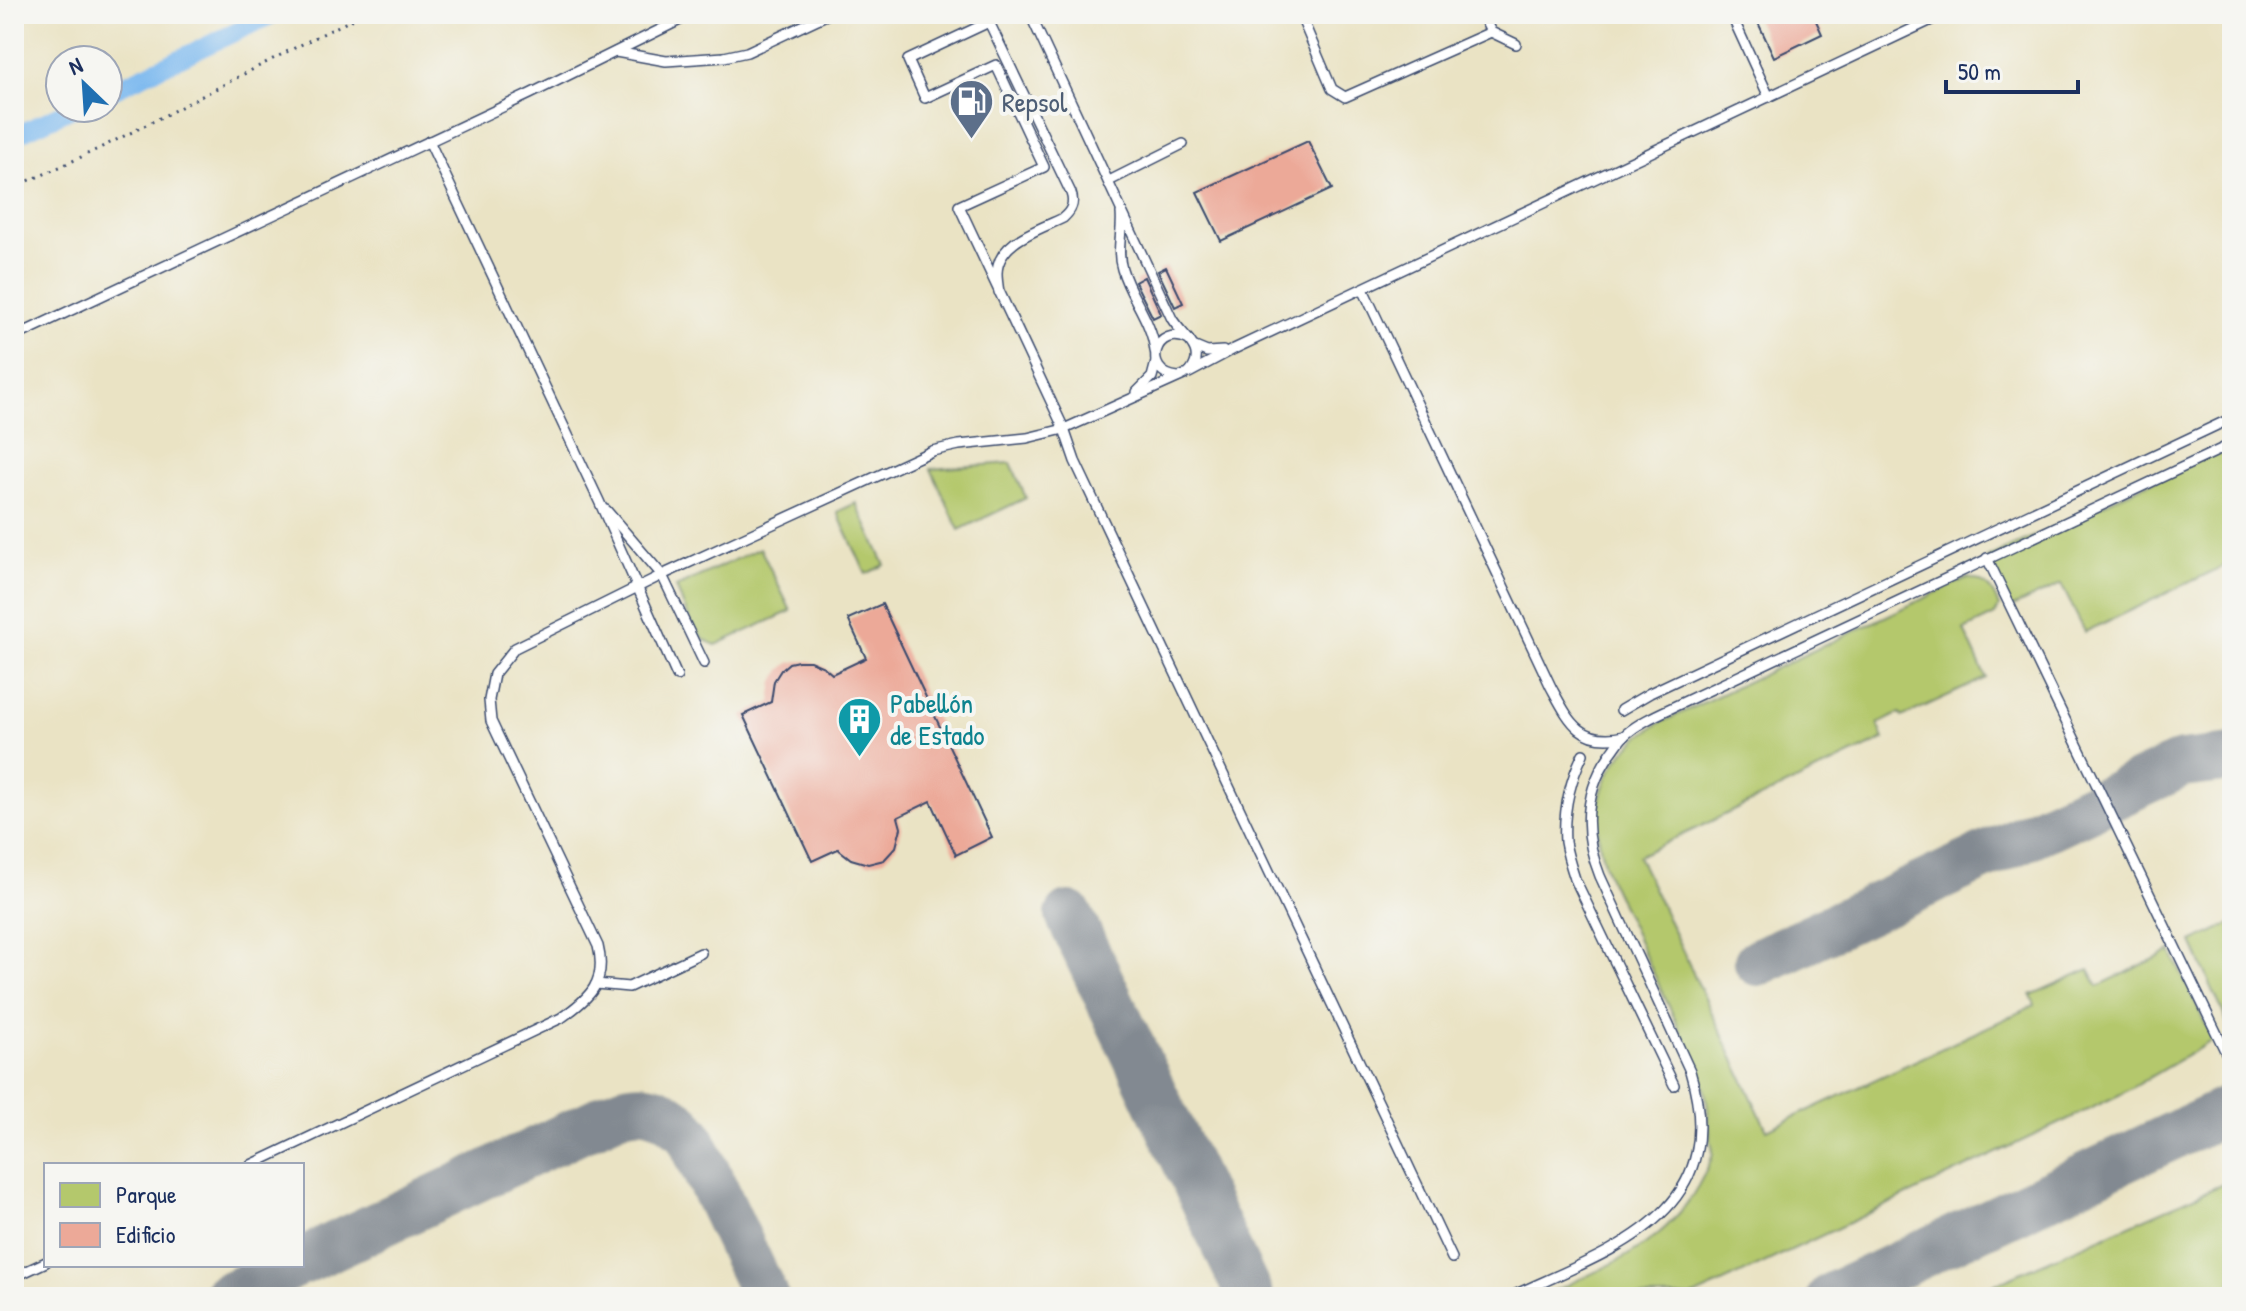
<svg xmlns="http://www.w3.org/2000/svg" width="2246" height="1311" font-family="'Patrick Hand',sans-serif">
<rect width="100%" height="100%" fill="#f6f6f2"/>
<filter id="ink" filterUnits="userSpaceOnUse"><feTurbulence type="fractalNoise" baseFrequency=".0125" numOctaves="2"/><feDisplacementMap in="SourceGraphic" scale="16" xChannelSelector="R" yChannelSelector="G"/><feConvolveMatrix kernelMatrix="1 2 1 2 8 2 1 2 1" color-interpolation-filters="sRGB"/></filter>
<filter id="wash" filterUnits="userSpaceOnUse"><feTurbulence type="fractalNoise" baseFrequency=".006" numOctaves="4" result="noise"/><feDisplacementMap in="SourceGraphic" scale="32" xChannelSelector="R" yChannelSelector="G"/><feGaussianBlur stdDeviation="1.8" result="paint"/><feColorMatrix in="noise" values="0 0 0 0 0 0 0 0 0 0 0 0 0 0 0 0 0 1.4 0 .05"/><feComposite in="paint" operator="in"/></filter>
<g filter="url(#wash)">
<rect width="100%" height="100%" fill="#eae3c4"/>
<g fill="#b4c86c" stroke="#687c65" stroke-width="2">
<polygon points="2232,444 2232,562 2085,632 2061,584 2011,608 1987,558"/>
<polygon points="1011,463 1026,498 959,530 931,469"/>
<polygon points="856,503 885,565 866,574 837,512"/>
<path d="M 760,548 L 791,611 L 716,645 C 693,639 685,607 676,587 Z"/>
<path d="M 1967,578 C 1985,580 1994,590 1999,607 L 1995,615 L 1964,630 L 1986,678 L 1902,717 L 1900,713 L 1878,724 L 1884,739 L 1638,856 L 1767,1130 L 2035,1005 L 2031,995 L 2089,969 L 2098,986 L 2171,951 L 2213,1040 L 2119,1095 L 1692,1297 L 1541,1297 C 1602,1268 1663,1249 1698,1186 C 1703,1176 1711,1164 1713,1153 C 1713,1147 1710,1141 1710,1135 C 1709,1114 1707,1096 1701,1075 L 1610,880 C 1584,815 1598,759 1660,723 Z"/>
<polygon points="2232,923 2232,1029 2227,1022 2192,942"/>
<polygon points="2232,1180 2232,1297 1969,1297 2004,1280"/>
</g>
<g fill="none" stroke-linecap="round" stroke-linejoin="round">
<g stroke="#7db9ef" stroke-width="18">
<polyline points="108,92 274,14"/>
<polyline points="14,136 74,108"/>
</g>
<g stroke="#828991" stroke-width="48">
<polyline points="1069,915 1250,1297"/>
<polyline points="1758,962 2182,764 2232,758"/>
<path d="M 302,1261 L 617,1112 C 645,1100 670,1112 689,1135 L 765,1297"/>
<polyline points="225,1297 293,1265"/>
<polyline points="1831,1297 2232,1108"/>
</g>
</g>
<g id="blocks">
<g fill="#eca998">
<polygon points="1754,14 1813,14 1822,34 1774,57"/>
<polygon points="1308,141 1332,189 1221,241 1197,192"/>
<polygon points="1166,267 1183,303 1175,307 1158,271"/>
<polygon points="1144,277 1161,314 1153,318 1135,282"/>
<polygon points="882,604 992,837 956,855 931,801 898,817 901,828 896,847 884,860 868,864 851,859 838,849 812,861 743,715 771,702 774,681 781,670 789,663 798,661 810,661 824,667 832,674 866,658 848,619"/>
</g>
</g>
</g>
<g filter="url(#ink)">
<use href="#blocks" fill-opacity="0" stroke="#3a4a6d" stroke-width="2"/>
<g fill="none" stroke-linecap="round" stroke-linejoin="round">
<defs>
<g id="lane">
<path d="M 1030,14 L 1172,319 C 1183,337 1207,349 1191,371"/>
<polyline points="1300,14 1332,89 1345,97 1491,32"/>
<polyline points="1482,14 1491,32 1516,44"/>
<polyline points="1731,14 1769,97"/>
<polyline points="616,52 666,61 724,57 747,52 828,14"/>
<polyline points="429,141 599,501 677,676"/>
<polyline points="1109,181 1183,144"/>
<path d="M 1121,213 C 1123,231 1116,251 1122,269 C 1130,297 1152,321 1155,351"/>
<path d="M 1363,289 L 1551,687 C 1569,720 1580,746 1624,736"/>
<path d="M 999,292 C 998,286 997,279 997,273 C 998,241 1039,230 1063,218 C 1071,211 1075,204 1071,193 L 989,22 L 908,60 L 925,98 L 996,65 L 1044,167 L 959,206 L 1064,429 L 1075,461 L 1452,1258"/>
<polyline points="14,337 530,94 692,14"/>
<polyline points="1195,347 1207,352 1223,351"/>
<polyline points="1189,373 1234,349 1944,14"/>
<path d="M 1178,377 C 1140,373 1155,322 1189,340"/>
<polyline points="1137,392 1152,377 1156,362"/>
<polyline points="606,510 662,575 704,663"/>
<polyline points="1987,558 2232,1065"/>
<polyline points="1621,710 1650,693 2232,418"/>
<path d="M 1583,754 C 1570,781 1563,812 1565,842 C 1567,854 1571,867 1575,879 L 1674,1085"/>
<polyline points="596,984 629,987 701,953"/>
<path d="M 251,1165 L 561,1018 C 590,998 607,982 598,946 L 491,721 L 489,700 L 494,674 L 515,648 L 662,575 L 932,451 L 959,445 L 1027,438 L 1064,429 L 1184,375"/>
<polyline points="14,1277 46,1262"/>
<path d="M 1510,1297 C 1613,1249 1733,1214 1690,1071 L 1600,876 C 1583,834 1583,792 1611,753 C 1616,747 1620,739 1626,734 C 1639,723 1654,716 1669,709 L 2232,444"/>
</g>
</defs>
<use href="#lane" stroke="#3a4a6d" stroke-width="12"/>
<path stroke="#3a4a6d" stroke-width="3" stroke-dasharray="2 6" stroke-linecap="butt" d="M 14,187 C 134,137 246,69 364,14"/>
<use href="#lane" stroke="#fff" stroke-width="9"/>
</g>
</g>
<defs>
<symbol id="fuel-pin" viewBox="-11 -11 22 30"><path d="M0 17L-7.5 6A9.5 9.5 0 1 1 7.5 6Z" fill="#5c6f8a" stroke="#f6f6f2"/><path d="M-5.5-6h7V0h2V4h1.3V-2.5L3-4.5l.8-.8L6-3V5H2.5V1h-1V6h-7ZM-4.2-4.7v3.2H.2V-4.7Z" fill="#fff"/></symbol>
<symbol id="building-pin" viewBox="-11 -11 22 30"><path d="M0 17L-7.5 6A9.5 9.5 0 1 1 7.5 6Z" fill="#0f9aa8" stroke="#f6f6f2"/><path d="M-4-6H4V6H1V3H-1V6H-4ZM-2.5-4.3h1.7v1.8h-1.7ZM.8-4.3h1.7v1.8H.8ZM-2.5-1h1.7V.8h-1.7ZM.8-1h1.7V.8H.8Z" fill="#fff"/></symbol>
</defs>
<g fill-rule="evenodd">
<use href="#fuel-pin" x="946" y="76" width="51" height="69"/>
<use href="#building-pin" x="834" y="694" width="51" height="69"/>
</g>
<g text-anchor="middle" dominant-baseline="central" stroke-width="8" stroke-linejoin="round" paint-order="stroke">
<g font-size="28" fill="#4e5e75" stroke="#f6f6f2" text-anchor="start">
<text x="1002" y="102">Repsol</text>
</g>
<g font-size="28" fill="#0d838f" stroke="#f6f6f2" text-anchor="start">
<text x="890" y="703">Pabellón<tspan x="890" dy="32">de Estado</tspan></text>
</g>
</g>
<rect width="2246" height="1311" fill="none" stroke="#f6f6f2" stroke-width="48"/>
<rect x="44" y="1163" width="260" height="104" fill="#f6f6f2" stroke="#9ea6b7" stroke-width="2"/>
<rect x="60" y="1183" width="40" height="24" fill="#b4c86c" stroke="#9ea6b7" stroke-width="2"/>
<text x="116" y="1203" font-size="24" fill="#1b2f5e">Parque</text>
<rect x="60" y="1223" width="40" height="24" fill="#eca998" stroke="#9ea6b7" stroke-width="2"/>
<text x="116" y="1243" font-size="24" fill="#1b2f5e">Edificio</text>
<g transform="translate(84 84) rotate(335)"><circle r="38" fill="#f6f6f2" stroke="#9ea6b7" stroke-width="2"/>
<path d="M0-6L14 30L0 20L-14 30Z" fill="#1f6fb2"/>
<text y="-12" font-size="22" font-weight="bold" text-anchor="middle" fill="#1b2f5e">N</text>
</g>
<path d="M1946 80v12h132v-12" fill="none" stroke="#1b2f5e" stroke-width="4"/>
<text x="1958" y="80" font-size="24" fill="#1b2f5e" stroke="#f6f6f2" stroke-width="6" paint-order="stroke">50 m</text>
</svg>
